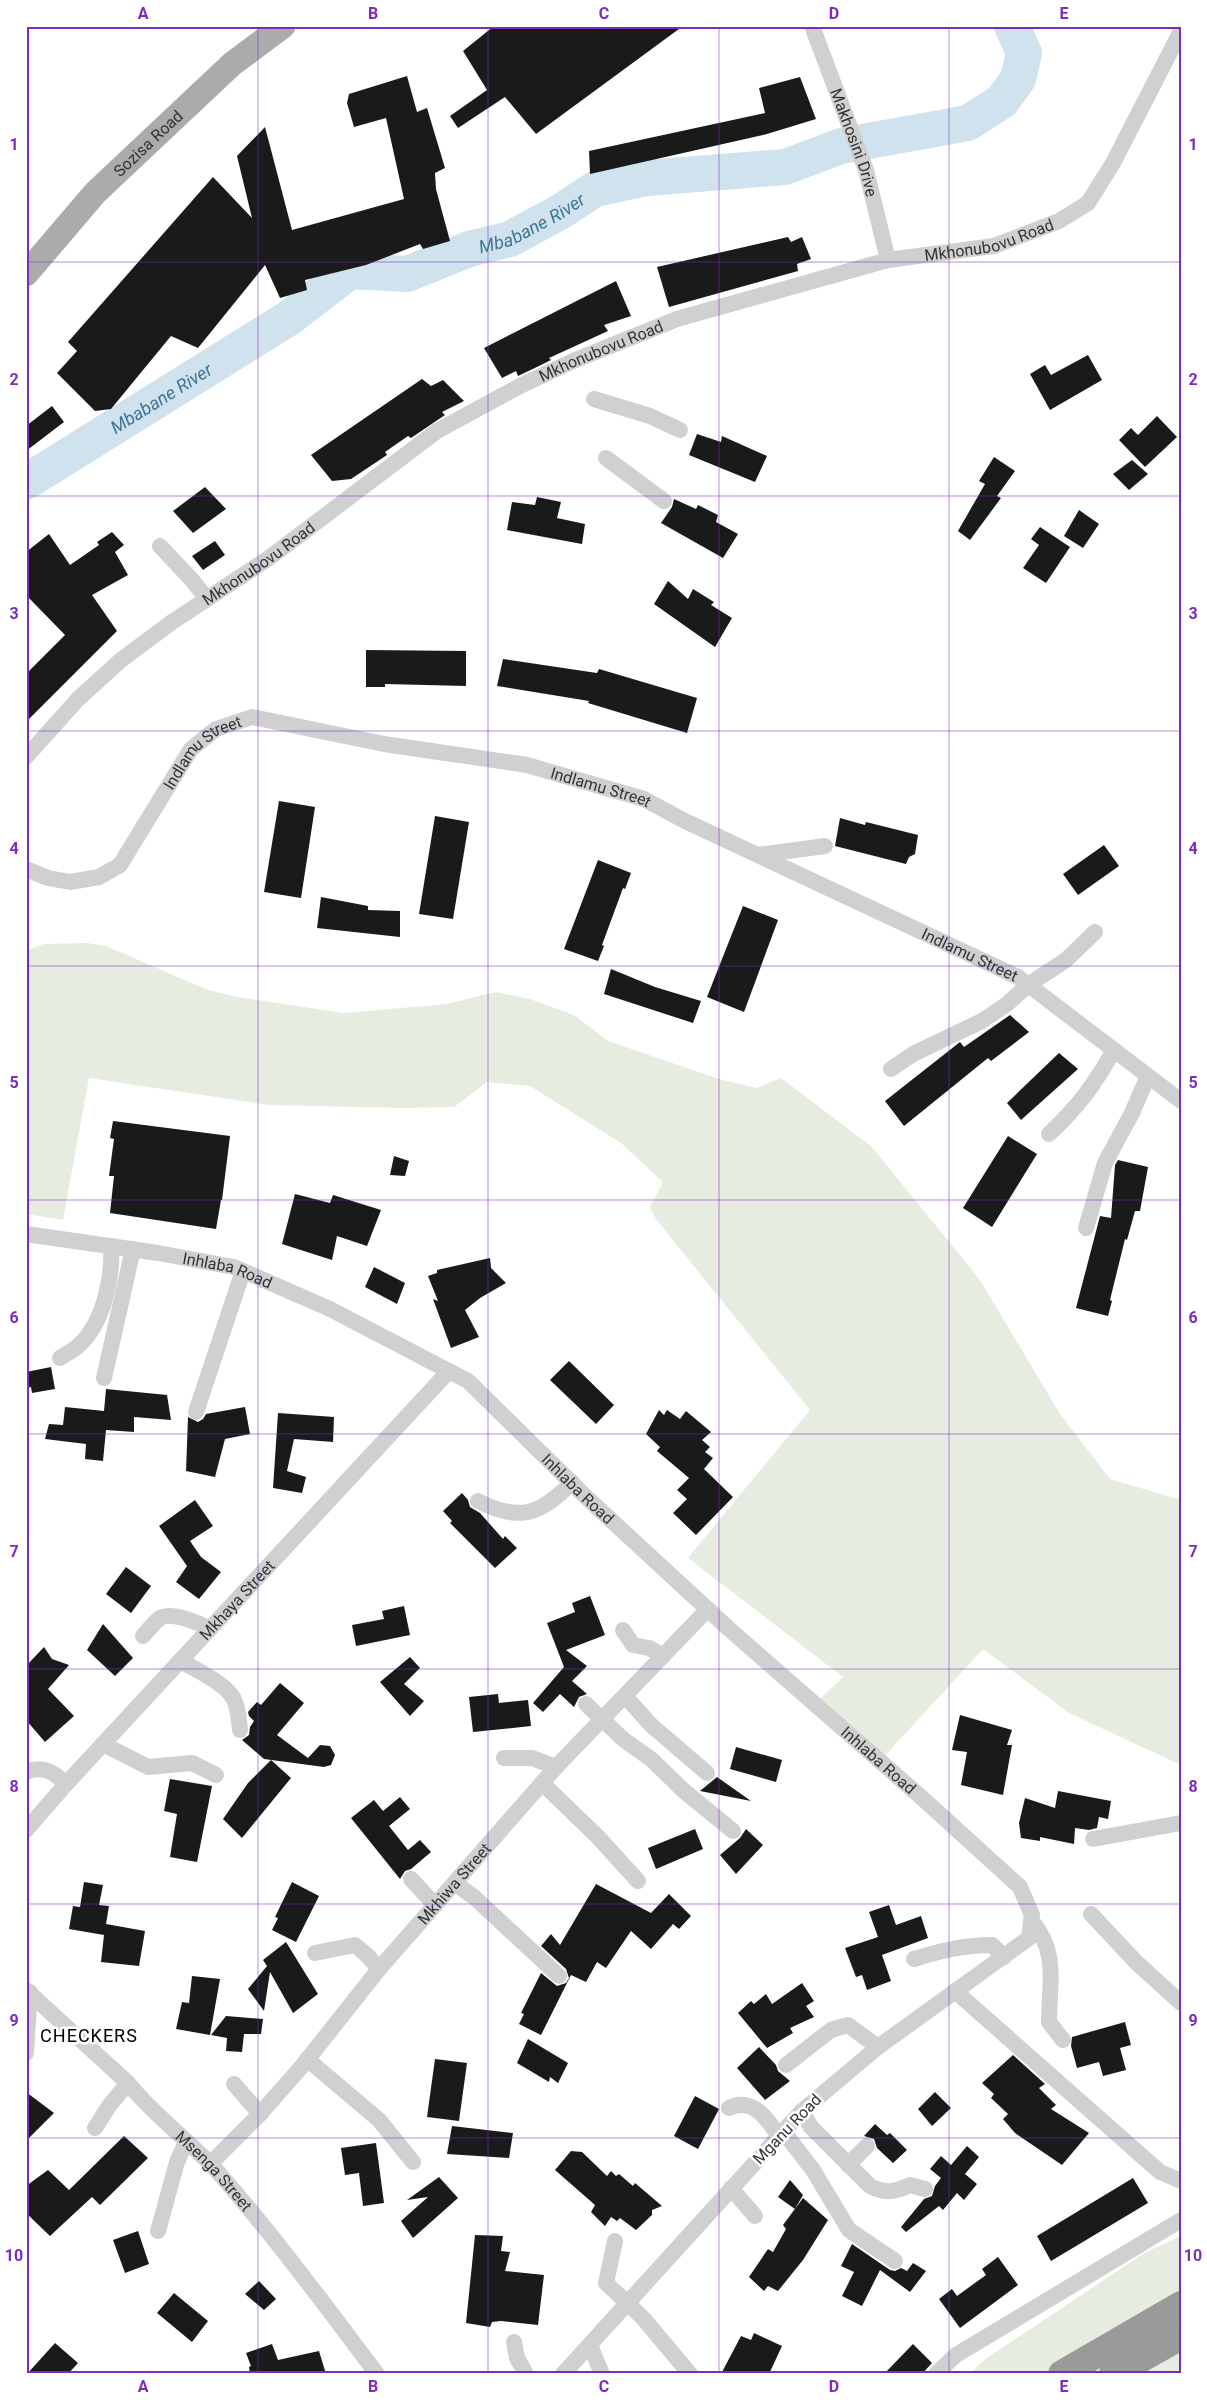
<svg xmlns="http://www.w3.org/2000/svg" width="1207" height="2400" font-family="Roboto,sans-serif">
<rect width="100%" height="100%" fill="#fff"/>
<g fill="#e6ecdf">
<polygon points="87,943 106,946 208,990 237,997 343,1013 447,1004 495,992 530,999 574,1015 608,1041 722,1080 757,1088 781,1078 872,1147 980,1280 1060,1414 1110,1479 1181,1500 1181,1765 1069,1713 983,1649 880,1761 820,1699 843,1677 688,1558 810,1410 656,1219 650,1207 663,1182 621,1143 530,1086 487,1082 454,1107 403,1108 269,1105 89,1078 63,1220 26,1214 26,951 44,944"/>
<polygon points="1181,2236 1181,2374 970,2374 984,2360 1146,2252"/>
</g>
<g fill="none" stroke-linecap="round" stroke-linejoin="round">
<path stroke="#cfe2ee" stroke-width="36" id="s1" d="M 26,482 L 289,318 L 350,271 L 407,274 L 469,249 L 510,239 L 560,212 L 595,189 L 647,178 L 785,167 L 841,146 L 968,123 L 1002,101 L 1018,79 L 1024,53 L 1012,26"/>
</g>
<g fill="#1a1a1a">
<polygon points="494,26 683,26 536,134 505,97 458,128 450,116 487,90 463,51"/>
<polygon points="407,76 417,112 427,108 445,168 435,173 436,189 450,241 423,249 420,244 366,265 305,280 307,290 280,298 265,265 198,348 171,336 111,409 95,411 57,373 77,351 68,342 213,177 252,218 237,156 265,127 292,230 404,199 386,118 354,127 347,103 349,94"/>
<polygon points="800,77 816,119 767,134 590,174 589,151 765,113 759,88"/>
<polygon points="788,237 791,242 802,237 811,259 797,264 798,271 669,307 657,267"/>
<polygon points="616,281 631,316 604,325 608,331 549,358 551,360 539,366 518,376 516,371 502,378 484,348"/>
<polygon points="1088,355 1102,380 1050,410 1030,374 1045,365 1051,375"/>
<polygon points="422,379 431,386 443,380 464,401 442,412 445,415 411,438 408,436 385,452 387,455 351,479 332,481 311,455"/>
<polygon points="52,406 64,422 26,451 26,426"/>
<polygon points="1157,416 1177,437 1145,467 1119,440 1131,428 1138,435"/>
<polygon points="697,434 721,442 722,436 767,456 755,482 689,455"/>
<polygon points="994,457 1015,471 997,496 1001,498 970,540 958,531 985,484 979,481"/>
<polygon points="1132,460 1148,474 1129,490 1113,474"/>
<polygon points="205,487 226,509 193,533 173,511"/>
<polygon points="537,497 561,502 557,518 585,524 582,544 507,530 512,502 535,505"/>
<polygon points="674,499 696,509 698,505 718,515 716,522 738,534 723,558 661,523 672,507"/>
<polygon points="1079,510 1099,524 1083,548 1064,536"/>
<polygon points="1040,527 1070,547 1046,583 1023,568 1039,545 1031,539"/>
<polygon points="112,532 124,545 115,552 128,575 92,595 117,631 26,722 26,674 65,635 26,595 26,552 49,534 70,565 99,545 97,542"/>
<polygon points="215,541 225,555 203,570 192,556"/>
<polygon points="668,581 688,599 693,589 714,602 711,605 732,618 715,647 654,604"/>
<polygon points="366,650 466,651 466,686 385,684 385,687 366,687"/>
<polygon points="503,659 597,673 599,669 697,698 687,733 588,703 589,701 497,686"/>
<polygon points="279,801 315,807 301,898 264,892"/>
<polygon points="435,816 469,822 453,919 419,914"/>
<polygon points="840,818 865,825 866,822 918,835 915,854 909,857 906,864 835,846"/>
<polygon points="1104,845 1119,866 1078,895 1063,874"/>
<polygon points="598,860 631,873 625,889 623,888 602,945 604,946 598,961 564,949"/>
<polygon points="321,897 368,906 368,910 400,911 400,937 317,928"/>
<polygon points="743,906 778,920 744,1012 707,997"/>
<polygon points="611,969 655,987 701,1001 693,1023 604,994"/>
<polygon points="1010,1015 1029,1032 991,1061 988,1058 904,1126 885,1101 960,1042 964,1047"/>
<polygon points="1059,1053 1078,1069 1021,1120 1007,1103"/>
<polygon points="113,1121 230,1136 222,1200 221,1200 216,1229 110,1213 114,1176 109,1176 114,1139 110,1138"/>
<polygon points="1008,1136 1037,1154 992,1227 963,1208"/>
<polygon points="394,1156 409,1161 405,1176 390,1175"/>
<polygon points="1118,1160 1148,1167 1140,1211 1135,1211 1127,1240 1125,1239 1110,1300 1112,1301 1108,1316 1076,1308 1100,1216 1111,1218 1115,1165"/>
<polygon points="295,1194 330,1203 333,1195 381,1210 367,1246 337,1236 332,1260 282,1244"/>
<polygon points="490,1258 491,1268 506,1283 480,1298 465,1310 479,1337 451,1348 433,1299 438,1301 428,1276 437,1273 437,1270"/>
<polygon points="374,1267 405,1283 397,1304 365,1287"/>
<polygon points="569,1361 614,1405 596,1424 550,1380"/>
<polygon points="51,1367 55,1389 32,1393 31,1387 26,1388 26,1372"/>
<polygon points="106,1389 167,1395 171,1420 134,1417 134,1432 106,1430 103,1461 85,1459 86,1444 45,1439 49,1424 63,1425 65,1407 104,1411"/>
<polygon points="245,1407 250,1434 225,1439 215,1477 186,1471 188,1417 198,1422 203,1419 206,1414"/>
<polygon points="659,1410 664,1415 667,1410 680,1419 686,1411 711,1432 702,1440 710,1447 705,1452 713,1458 704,1469 733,1497 696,1535 673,1513 687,1499 677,1490 689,1478 657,1451 660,1447 646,1434"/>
<polygon points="278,1413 334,1417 333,1442 294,1439 287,1471 306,1477 302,1493 273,1488"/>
<polygon points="462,1493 468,1500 470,1507 480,1513 503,1539 505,1536 517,1548 495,1568 450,1523 452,1521 443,1511"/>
<polygon points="195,1500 213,1526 190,1541 201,1557 221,1572 199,1599 176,1582 187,1566 159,1526"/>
<polygon points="126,1567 151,1586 131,1613 106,1594"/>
<polygon points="590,1596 605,1635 566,1650 587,1666 572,1681 587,1694 579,1697 574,1707 560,1694 543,1712 533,1703 564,1667 547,1623 575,1612 572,1603"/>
<polygon points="404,1606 410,1635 356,1646 352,1625 384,1619 382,1611"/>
<polygon points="103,1624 133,1658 115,1676 87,1650"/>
<polygon points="44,1647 52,1659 69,1665 48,1689 74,1716 45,1742 26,1720 26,1666"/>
<polygon points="410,1657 420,1668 404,1684 424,1701 410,1716 380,1682"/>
<polygon points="280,1683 304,1703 277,1735 308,1758 320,1745 330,1746 335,1755 331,1765 324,1767 264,1759 242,1740 249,1735 250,1727 254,1721 249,1716 248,1712 257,1702 261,1705"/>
<polygon points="498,1694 499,1703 528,1700 531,1726 473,1732 469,1697"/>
<polygon points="960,1715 1012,1730 1007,1745 1012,1745 1003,1795 961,1785 967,1752 952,1750"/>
<polygon points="736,1747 782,1760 776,1782 730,1769"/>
<polygon points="271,1760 291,1778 242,1838 223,1819 248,1783"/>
<polygon points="717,1777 751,1801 700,1791"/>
<polygon points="170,1779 212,1786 197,1862 170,1857 177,1814 164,1811"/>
<polygon points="1058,1791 1111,1801 1108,1819 1099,1817 1097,1828 1089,1830 1075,1828 1074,1844 1040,1837 1040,1841 1021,1838 1019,1823 1025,1798 1055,1808"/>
<polygon points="400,1797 410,1809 389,1826 408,1850 420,1840 431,1852 411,1869 405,1871 400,1879 351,1818 374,1800 383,1811"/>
<polygon points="695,1829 703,1849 656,1869 648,1848"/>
<polygon points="746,1829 763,1845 736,1874 720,1855 740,1838"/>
<polygon points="84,1882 103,1885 99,1905 109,1906 106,1924 145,1931 139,1966 101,1962 104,1935 69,1929 73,1906 80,1907"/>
<polygon points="292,1882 319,1896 296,1942 272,1930 278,1918 275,1917"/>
<polygon points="596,1884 651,1913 669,1894 691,1916 679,1929 673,1924 651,1949 631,1931 606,1968 597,1962 586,1982 571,1975 541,2035 519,2024 524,2014 521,2013 541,1973 557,1986 566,1983 569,1978 566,1969 541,1946 551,1934 560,1945"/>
<polygon points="889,1905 896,1925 921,1916 928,1938 882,1955 891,1981 867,1990 862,1975 856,1977 845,1948 878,1937 869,1912"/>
<polygon points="286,1942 318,1994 293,2013 270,1972 264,2011 248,1989 267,1966 263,1960"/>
<polygon points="192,1976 220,1979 210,2035 176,2029 182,2002 189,2003"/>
<polygon points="802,1983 814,2001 806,2006 814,2017 790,2028 793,2033 767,2048 738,2013 751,2001 754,2004 766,1994 772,2004"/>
<polygon points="226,2016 263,2019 261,2034 244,2034 242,2052 226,2051 227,2038 211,2035"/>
<polygon points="1125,2022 1131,2045 1120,2048 1126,2070 1103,2076 1099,2062 1077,2068 1071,2046 1072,2037"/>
<polygon points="528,2039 568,2063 558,2083 550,2077 549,2082 517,2063"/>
<polygon points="759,2047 776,2065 778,2071 790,2081 765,2100 737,2068"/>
<polygon points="1013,2055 1045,2084 1039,2088 1056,2105 1051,2109 1089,2133 1062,2165 1015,2133 1003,2119 1008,2114 991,2098 994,2094 982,2083"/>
<polygon points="435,2059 467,2063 459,2121 427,2117"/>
<polygon points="26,2092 54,2113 26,2141"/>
<polygon points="935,2092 951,2108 932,2126 918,2109"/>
<polygon points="695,2096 719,2109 698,2149 674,2136"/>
<polygon points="875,2124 887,2135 890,2133 907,2150 893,2163 877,2148 874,2139 864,2136"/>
<polygon points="452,2126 513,2133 509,2158 447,2154"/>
<polygon points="124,2136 148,2158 100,2205 92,2197 50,2236 26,2213 26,2186 48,2170 69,2190"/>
<polygon points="376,2143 384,2203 363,2206 359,2173 345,2175 341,2148"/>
<polygon points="967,2146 979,2157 965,2174 977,2184 964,2200 957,2193 943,2210 939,2206 906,2232 901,2227 924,2199 932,2196 935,2186 941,2178 930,2169 941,2156 951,2165"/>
<polygon points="571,2151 582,2152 607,2176 611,2171 616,2176 619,2174 633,2186 635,2183 662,2206 652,2210 652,2215 636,2230 620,2218 617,2221 611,2217 605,2226 591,2212 595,2205 555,2170"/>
<polygon points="439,2177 458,2198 413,2238 401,2221 428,2197 407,2200"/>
<polygon points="1133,2178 1148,2203 1051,2261 1037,2236"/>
<polygon points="790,2180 803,2195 795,2209 778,2197"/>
<polygon points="803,2198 828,2220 803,2260 778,2291 768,2286 764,2291 749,2277 768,2249 773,2252 786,2229 783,2225"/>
<polygon points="138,2231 149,2264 125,2273 113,2240"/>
<polygon points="475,2235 503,2236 501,2251 510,2252 505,2271 544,2275 538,2325 501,2321 492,2322 490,2327 466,2323"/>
<polygon points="852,2244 890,2270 895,2271 901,2268 907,2271 913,2263 926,2271 910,2292 880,2270 862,2306 842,2296 854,2272 841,2266"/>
<polygon points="998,2257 1018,2285 960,2328 939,2299 952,2289 957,2296 986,2275 982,2269"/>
<polygon points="259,2281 276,2299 264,2310 245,2294"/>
<polygon points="174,2293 208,2321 192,2342 157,2313"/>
<polygon points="754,2333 782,2346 769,2374 721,2374 741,2336 751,2340"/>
<polygon points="55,2343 78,2363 68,2374 27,2374"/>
<polygon points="272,2344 278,2360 319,2351 326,2374 250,2374 249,2367 251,2366 246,2353"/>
<polygon points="913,2344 932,2363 922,2374 884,2374"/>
</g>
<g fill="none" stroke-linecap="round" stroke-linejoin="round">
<g stroke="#d0d0d0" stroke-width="16">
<path id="s2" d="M 812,26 L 866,170 L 888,260"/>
<polyline points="594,399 650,416 680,430"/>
<polyline points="606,458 664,501"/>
<polyline points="160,546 192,580 207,599"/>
<path id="s3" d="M 26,757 L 78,699 L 121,660 L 172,622 L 269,558 L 437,431 L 520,386 L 573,361 L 677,319 L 888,260 L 994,246 L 1059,221 L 1088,203 L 1113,163 L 1181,31"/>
<polyline points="758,855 825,846"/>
<path id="s4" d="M 26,869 L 48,878 L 70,882 L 99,877 L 120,865 L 191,749 L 216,729 L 252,717 L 384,744 L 527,765 L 644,799 L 685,821 L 1018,977 L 1181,1101"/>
<polyline points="891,1069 913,1054 982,1021 1007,1004 1028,985 1066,960 1095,932"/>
<path d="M 1049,1134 C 1079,1106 1094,1085 1114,1050"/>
<polyline points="1086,1228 1105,1163 1132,1113 1148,1076"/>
<path id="s5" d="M 26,1234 L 158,1253 L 234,1267 L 330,1309 L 468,1381 L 587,1498 L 728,1628 L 921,1797 L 1020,1887 L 1032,1915 L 1029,1938 L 878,2047 L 802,2111 L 563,2374"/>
<path d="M 60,1358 C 66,1354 72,1351 77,1347 C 103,1325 113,1279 111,1246"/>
<polyline points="104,1378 133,1249"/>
<polyline points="196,1412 243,1271"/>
<path d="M 478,1501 C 519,1522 541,1515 572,1482"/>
<polyline points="623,1630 633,1645 649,1648 663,1656"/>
<path d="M 143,1636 C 148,1631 154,1622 160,1618 C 172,1611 199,1623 210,1629"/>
<path d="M 180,1661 C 195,1669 222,1682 232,1696 C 238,1705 239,1720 240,1730"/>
<polyline points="625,1696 651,1725 707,1773"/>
<polyline points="586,1704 624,1740 651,1759 684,1791 733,1831"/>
<polyline points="103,1744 148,1767 192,1763 216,1775"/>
<polyline points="504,1758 532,1758 556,1767"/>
<path d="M 26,1772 C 43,1765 54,1772 66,1784"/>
<polyline points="542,1783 597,1836 638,1881"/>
<path id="s6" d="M 26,1830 L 66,1784 L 449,1371"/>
<polyline points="1093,1839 1181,1823"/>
<polyline points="411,1879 435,1905"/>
<polyline points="455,1883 475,1898 559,1976"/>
<polyline points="1091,1914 1136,1962 1181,2003"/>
<path d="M 1031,1920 C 1059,1952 1049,1984 1049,2022 L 1063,2040"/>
<polyline points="315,1953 355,1945 368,1956 379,1969"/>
<path d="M 914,1959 C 940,1951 964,1945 992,1945 L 1004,1957"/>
<path id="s7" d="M 26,1990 L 128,2083 C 154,2116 189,2140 217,2171 C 274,2236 325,2305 377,2374"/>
<polyline points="955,1991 1160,2172 1181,2181"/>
<polyline points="26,2053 30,1992"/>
<polyline points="307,2059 379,2120 413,2162"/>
<polyline points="786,2065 831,2030 848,2025 878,2047"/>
<polyline points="234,2084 260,2114"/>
<path d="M 729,2108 C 752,2097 766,2117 779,2136"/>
<path d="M 802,2111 L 811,2127 L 870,2186 C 885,2194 895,2192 910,2185 L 925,2189"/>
<polyline points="95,2128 109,2106 128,2083"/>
<polyline points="783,2131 813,2170 849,2230 895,2261"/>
<path id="s8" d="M 210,2164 L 260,2114 L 303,2065 L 379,1969 L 556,1767 L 708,1609"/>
<polyline points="848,2165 867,2146"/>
<polyline points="731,2188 755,2216"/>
<polyline points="158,2231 177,2162 186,2142"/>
<polyline points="615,2241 606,2283 643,2318 690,2374"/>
<polyline points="514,2342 517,2358 526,2374"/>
<polyline points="590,2345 602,2374"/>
<polyline points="936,2374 956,2355 1181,2220"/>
</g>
<path stroke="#ababab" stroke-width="25" id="s9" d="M 26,274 L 95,193 L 232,64 L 283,26"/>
<g stroke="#9a9a9a" stroke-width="28">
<polyline points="1062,2374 1181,2305"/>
<polyline points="1113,2374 1181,2336"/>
</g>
</g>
<path fill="none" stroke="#7b2cbf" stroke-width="1" stroke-opacity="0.55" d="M 258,26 L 258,2374M 488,26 L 488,2374M 719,26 L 719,2374M 949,26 L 949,2374M 26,262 L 1181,262M 26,496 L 1181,496M 26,731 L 1181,731M 26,966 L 1181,966M 26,1200 L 1181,1200M 26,1434 L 1181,1434M 26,1669 L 1181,1669M 26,1904 L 1181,1904M 26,2138 L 1181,2138"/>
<g text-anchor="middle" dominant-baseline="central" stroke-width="5" stroke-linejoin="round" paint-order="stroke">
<g font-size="16" fill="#333" stroke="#fff">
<text stroke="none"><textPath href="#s2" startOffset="124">Makhosini Drive</textPath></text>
<text stroke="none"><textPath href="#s9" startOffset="179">Sozisa Road</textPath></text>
<text stroke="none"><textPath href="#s3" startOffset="1114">Mkhonubovu Road</textPath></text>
<text stroke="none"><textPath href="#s3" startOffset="709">Mkhonubovu Road</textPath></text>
<text stroke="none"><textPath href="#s3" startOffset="304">Mkhonubovu Road</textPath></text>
<text stroke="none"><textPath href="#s4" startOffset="242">Indlamu Street</textPath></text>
<text stroke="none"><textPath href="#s4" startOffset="662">Indlamu Street</textPath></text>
<text stroke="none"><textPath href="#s4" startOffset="1068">Indlamu Street</textPath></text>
<text stroke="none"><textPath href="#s5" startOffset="205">Inhlaba Road</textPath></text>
<text stroke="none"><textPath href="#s5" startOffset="625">Inhlaba Road</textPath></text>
<text stroke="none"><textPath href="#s6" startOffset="312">Mkhaya Street</textPath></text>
<text stroke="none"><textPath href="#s5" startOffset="1030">Inhlaba Road</textPath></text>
<text stroke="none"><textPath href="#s8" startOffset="372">Mkhiwa Street</textPath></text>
<text transform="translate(787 2129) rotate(-46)">Mganu Road</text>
<text stroke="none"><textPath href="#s7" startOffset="261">Msenga Street</textPath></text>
</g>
<g font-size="18" font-style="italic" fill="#3f7597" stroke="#fff">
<text stroke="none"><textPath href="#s1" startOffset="579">Mbabane River</textPath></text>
<text stroke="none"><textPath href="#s1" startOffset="159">Mbabane River</textPath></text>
</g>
<g font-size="18" letter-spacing="1" fill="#000" stroke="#fff">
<text x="89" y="2035">CHECKERS</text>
</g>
</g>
<rect width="1207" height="2400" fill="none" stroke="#ffffff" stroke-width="55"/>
<rect x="28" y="28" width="1152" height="2344" fill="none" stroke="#7b2cbf" stroke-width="2"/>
<g font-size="16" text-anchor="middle" font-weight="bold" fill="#7b2cbf">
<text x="143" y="19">A</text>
<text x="373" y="19">B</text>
<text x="604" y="19">C</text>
<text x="834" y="19">D</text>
<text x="1064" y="19">E</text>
<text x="14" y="150">1</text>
<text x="1193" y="150">1</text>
<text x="14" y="385">2</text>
<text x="1193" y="385">2</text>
<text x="14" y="619">3</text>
<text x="1193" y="619">3</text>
<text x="14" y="854">4</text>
<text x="1193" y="854">4</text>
<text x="14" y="1088">5</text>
<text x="1193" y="1088">5</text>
<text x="14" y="1323">6</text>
<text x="1193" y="1323">6</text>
<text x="14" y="1557">7</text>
<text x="1193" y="1557">7</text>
<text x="14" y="1792">8</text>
<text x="1193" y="1792">8</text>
<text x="14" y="2026">9</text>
<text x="1193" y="2026">9</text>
<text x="14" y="2261">10</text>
<text x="1193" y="2261">10</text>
<text x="143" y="2392">A</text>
<text x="373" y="2392">B</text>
<text x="604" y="2392">C</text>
<text x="834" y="2392">D</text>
<text x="1064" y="2392">E</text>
</g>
</svg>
